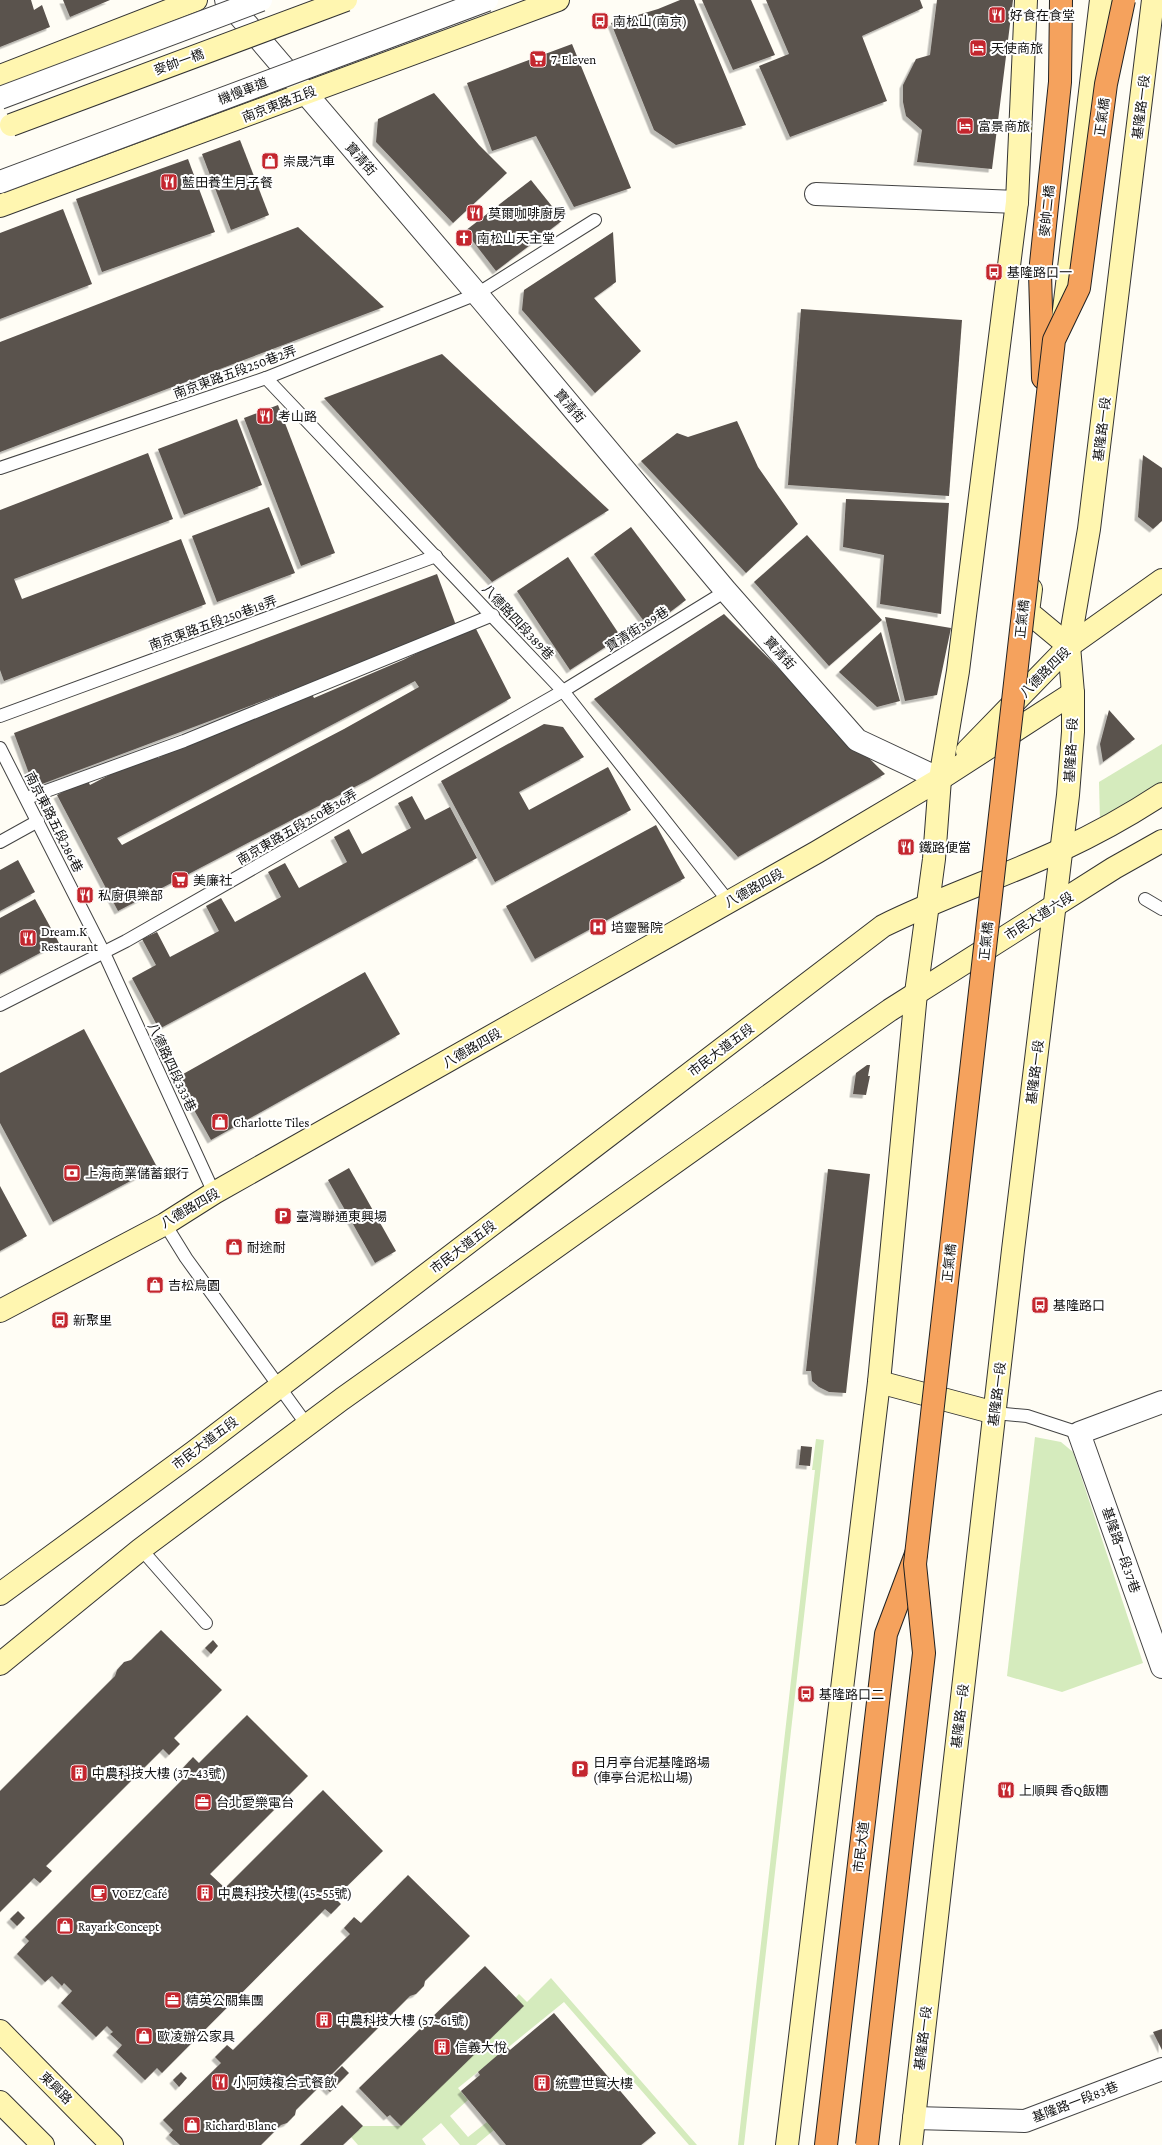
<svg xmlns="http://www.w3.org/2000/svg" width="1162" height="2145" font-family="'Crimson Pro','Noto Sans TC',serif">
<defs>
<filter id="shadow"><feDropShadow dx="-3.5" dy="3.5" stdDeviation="0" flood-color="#0004"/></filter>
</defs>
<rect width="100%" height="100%" fill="#fffdf5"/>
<g fill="#d5ebbd">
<polygon points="1162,744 1162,783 1100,822 1099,782"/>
<polygon points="1035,1437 1061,1442 1073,1452 1143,1663 1062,1692 1007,1676"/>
<polygon points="816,1439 824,1440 744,2145 738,2145 815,1470 812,1470"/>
<polygon points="551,1978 697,2145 689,2145 564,2002 458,2088 468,2100 450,2116 468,2137 487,2122 494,2130 476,2145 460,2145 441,2123 422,2139 426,2145 358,2145 351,2137 363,2126 401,2126 519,1994 527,2002"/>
</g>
<g fill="#5a524d" fill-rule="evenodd" filter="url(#shadow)">
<polygon points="0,0 31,0 34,10 42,5 50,27 0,47"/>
<polygon points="63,0 110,0 70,17"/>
<polygon points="680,0 694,0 746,125 676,145 654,130 611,23 658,9"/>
<polygon points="702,0 751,0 775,55 733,70"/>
<polygon points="766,0 920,0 923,8 862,36 887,101 790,137 759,66 789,54"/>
<polygon points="937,0 1013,0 992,169 917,162 922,130 906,116 903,102 903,85 916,59 930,55"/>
<polygon points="572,44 631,188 574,207 536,136 492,151 467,83"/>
<polygon points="434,93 479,145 507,173 453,223 376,142 378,119"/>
<polygon points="240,140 269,215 231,230 202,154"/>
<polygon points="188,159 215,232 102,272 76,199"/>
<polygon points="531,180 563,220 496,271 465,231"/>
<polygon points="63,209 92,284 0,319 0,233"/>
<polygon points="298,227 384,307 0,452 0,342"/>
<polygon points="613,232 616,282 594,298 641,351 595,393 522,310 524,290"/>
<polygon points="801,309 962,320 949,496 788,485"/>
<polygon points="442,354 609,510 492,582 324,398"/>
<polygon points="278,405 335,553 301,566 244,418"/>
<polygon points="237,419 262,485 184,515 158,449"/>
<polygon points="737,421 758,467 798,524 746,573 641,461 677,433 688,437"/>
<polygon points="148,453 173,519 14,579 22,599 181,539 206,604 4,681 0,670 0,510"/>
<polygon points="1143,455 1162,468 1162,521 1153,529 1138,517"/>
<polygon points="846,499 949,503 941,614 880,604 884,555 843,547"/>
<polygon points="269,507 295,573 217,602 192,536"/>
<polygon points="631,527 686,600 649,628 594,554"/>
<polygon points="807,535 882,620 829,666 754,582"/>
<polygon points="568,557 621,637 570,670 517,591"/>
<polygon points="437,574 457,628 34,787 14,733"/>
<polygon points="724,614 885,774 738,857 594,699"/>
<polygon points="885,617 951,628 937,695 905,701"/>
<path d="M 474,625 L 511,698 L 370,779 L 118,911 L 57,795 L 87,779 L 90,785 L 155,751 L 158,758 L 232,719 L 309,688 L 314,698 L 403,660 ZM 415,681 L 419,687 L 344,729 L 122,845 L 117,838 Z"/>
<polygon points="881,632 900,701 877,707 839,672"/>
<polygon points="1109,710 1135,739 1103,762 1100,744"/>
<polygon points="544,724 563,727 584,757 519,792 529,810 608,767 631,810 495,882 441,781"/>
<polygon points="412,796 425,820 450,807 477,858 159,1029 132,978 156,965 142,939 157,932 170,957 219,931 206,906 221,898 235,922 281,897 268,872 285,863 299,888 347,862 334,837 349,829 362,854 411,828 398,803"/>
<polygon points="656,825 685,878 535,959 506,906"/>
<polygon points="18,860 35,892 0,911 0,870"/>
<polygon points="35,899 59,943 0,974 0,918"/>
<polygon points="365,972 400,1034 211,1140 176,1078"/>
<polygon points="84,1029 157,1167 53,1222 0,1123 0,1073"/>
<polygon points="867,1065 870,1065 868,1076 870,1076 866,1095 853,1094 856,1073"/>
<polygon points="349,1168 396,1251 375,1263 328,1180"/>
<polygon points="828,1169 870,1174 846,1393 829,1392 819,1387 812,1381 811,1371 806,1371"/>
<polygon points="0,1186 27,1236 0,1251"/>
<polygon points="801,1446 812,1447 810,1466 799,1465"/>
<polygon points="161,1630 222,1690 174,1738 180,1744 169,1755 163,1749 46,1866 52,1871 40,1883 34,1878 0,1912 0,1791 115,1676 117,1670 124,1662 131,1660"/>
<polygon points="213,1640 218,1646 211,1654 205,1648"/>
<polygon points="247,1715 308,1776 210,1874 225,1888 323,1790 383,1851 335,1898 341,1904 331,1914 325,1909 162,2073 157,2068 145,2080 116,2052 122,2045 110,2034 113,2032 107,2026 96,2037 61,2003 72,1991 64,1983 62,1986 52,1976 45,1982 17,1954 29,1941 25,1937 188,1774 183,1768 193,1757 199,1763"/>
<polygon points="408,1875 470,1936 425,1981 424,1986 416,1994 410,1996 296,2110 295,2115 287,2123 281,2125 261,2145 180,2145 169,2135 173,2130 163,2120 221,2063 215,2057 227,2045 233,2050 350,1934 344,1928 354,1917 361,1923"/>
<polygon points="18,1911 25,1918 17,1926 10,1919"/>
<polygon points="485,1966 524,2006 401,2126 390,2115 387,2117 359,2088"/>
<polygon points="554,2013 656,2133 641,2145 506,2145 461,2091 480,2075 478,2072 507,2047 510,2050"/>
<polygon points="1162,2029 1162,2050 1153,2032"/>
<polygon points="342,2066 349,2073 330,2092 323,2085"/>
<polygon points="181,2072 187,2078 179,2087 173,2080"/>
<polygon points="342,2105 363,2126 343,2145 300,2145"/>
</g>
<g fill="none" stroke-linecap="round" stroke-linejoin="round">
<defs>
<g id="lane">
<polyline points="266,378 563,691 729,902"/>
<polyline points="0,468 266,378 477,294 595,220"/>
<polyline points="0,716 436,556"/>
<polyline points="0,748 104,953 214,1193"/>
<polyline points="27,798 184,741 493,615"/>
<polyline points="0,842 38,821"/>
<polyline points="1145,899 1162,909"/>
<polyline points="0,1005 126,941 563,691 726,591"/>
<polyline points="165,1224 186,1258 307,1425"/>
<polyline points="995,1413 1027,1416 1079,1433"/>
<polyline points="141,1549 206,1623"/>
</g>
<g id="street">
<polyline points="226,0 477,294 726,591 857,740 940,779"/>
<polyline points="816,194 1017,202"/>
<polyline points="1162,1402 1079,1433 1162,1667"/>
<polyline points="914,2118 1025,2121 1162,2069"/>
</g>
<g id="secondary">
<polyline points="0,76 196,0"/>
<polyline points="0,206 558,0"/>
<polyline points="1063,318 1101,0"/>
<polyline points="1031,589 1028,612 1069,646"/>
<polyline points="967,751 1069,646 1162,580"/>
<polyline points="0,1311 165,1224 214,1193 817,852 940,779 1073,693"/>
<polyline points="879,1382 995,1413"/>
<path d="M 0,1594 L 194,1452 L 883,926 C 941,897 1003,877 1061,850 C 1096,834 1130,815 1162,794"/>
<polyline points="0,1664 141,1549 342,1399 850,1038 890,1010 1114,868 1162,841"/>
<polyline points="0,2031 112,2145"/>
<polyline points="0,2102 43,2145"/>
<polyline points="787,2145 879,1382 916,993 934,859 940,779 958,671 1017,202 1026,0"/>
<polyline points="911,2145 1013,1250 1068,795 1073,732 1073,693 1069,646 1089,529 1153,0"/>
</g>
<g id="highway">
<polyline points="1043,378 1040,273 1060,82 1061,0"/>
<polyline points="826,2145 886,1634 916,1554"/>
</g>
</defs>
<use href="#lane" stroke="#444" stroke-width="14"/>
<use href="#street" stroke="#444" stroke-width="24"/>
<use href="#secondary" stroke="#333" stroke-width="24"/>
<use href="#highway" stroke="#222" stroke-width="24"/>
<use href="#lane" stroke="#fff" stroke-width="12"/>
<use href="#street" stroke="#fff" stroke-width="22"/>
<use href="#secondary" stroke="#fff6b0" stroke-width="22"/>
<use href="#highway" stroke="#f5a25d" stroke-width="22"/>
<defs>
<g id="street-bridge">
<polyline points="0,98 261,0"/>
<polyline points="0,182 487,0"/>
</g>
<polyline id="secondary-bridge" points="11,125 346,0"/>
<polyline id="highway-bridge" points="867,2145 924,1653 915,1564 1054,340 1079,288 1106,84 1124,0"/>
</defs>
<use href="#street-bridge" stroke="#444" stroke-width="24" stroke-linecap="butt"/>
<use href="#secondary-bridge" stroke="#333" stroke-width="24" stroke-linecap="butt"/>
<use href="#highway-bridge" stroke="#222" stroke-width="24" stroke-linecap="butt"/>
<use href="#street-bridge" stroke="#fff" stroke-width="22"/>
<use href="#secondary-bridge" stroke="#fff6b0" stroke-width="22"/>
<use href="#highway-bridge" stroke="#f5a25d" stroke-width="22"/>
</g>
<defs>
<symbol id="restaurant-square" viewBox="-11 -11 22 22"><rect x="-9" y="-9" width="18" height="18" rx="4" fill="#c4262e" stroke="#fff"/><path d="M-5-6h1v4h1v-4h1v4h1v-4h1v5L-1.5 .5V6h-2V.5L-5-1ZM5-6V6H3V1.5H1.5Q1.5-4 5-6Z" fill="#fff"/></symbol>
<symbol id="bus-square" viewBox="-11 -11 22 22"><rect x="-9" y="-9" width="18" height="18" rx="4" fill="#c4262e" stroke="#fff"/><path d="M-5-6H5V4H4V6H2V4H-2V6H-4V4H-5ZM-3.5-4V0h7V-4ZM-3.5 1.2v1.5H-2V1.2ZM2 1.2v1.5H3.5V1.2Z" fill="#fff"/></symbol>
<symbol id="hotel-square" viewBox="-11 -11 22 22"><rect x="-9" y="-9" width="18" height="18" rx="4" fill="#c4262e" stroke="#fff"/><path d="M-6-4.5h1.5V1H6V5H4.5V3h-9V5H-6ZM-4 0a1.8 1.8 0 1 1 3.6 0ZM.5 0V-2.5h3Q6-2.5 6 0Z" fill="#fff"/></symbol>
<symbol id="supermarket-square" viewBox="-11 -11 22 22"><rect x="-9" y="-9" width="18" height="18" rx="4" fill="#c4262e" stroke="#fff"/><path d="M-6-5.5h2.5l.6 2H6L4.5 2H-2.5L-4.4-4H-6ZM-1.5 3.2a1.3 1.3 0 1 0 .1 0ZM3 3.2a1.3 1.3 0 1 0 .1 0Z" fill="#fff"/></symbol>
<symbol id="shop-square" viewBox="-11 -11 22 22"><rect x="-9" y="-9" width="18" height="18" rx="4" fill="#c4262e" stroke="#fff"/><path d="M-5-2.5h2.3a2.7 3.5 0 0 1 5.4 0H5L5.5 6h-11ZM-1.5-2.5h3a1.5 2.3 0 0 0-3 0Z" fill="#fff"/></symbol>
<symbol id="church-square" viewBox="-11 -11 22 22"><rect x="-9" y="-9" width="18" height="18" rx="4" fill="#c4262e" stroke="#fff"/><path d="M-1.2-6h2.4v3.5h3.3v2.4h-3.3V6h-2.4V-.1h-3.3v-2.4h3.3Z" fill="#fff"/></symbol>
<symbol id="hospital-square" viewBox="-11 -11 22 22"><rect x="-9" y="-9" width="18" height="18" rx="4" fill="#c4262e" stroke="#fff"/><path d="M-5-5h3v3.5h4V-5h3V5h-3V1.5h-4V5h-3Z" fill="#fff"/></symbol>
<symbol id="bank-square" viewBox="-11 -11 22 22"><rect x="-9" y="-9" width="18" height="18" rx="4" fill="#c4262e" stroke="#fff"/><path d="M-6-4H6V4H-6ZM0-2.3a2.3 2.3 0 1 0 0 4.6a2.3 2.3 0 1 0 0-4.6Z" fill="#fff"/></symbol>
<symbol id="parking-square" viewBox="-11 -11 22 22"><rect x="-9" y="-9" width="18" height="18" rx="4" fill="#c4262e" stroke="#fff"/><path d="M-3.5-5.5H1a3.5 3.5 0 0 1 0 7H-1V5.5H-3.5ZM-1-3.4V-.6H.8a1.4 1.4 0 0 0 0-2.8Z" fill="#fff"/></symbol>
<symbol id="building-square" viewBox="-11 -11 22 22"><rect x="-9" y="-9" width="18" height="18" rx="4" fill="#c4262e" stroke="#fff"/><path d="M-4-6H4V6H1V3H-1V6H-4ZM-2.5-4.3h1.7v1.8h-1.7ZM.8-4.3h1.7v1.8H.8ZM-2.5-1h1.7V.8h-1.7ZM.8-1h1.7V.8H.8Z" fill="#fff"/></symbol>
<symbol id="office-square" viewBox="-11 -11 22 22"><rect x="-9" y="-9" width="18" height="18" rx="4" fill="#c4262e" stroke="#fff"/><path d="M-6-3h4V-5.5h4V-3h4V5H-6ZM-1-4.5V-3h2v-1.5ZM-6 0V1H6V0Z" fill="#fff"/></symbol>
<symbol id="cafe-square" viewBox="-11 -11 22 22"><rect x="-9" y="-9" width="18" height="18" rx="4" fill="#c4262e" stroke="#fff"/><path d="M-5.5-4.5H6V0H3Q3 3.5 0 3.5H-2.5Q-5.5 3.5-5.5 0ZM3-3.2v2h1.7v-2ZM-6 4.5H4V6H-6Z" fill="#fff"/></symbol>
</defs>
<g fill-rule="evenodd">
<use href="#restaurant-square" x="987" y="5" width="20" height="20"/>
<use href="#bus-square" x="590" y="11" width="20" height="20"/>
<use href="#hotel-square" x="968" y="38" width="20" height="20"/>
<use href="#supermarket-square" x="528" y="49" width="20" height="20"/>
<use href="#hotel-square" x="955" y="116" width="20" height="20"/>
<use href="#shop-square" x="260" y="151" width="20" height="20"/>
<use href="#restaurant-square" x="159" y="172" width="20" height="20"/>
<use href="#restaurant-square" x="465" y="203" width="20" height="20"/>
<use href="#church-square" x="454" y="228" width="20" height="20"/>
<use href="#bus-square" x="984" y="262" width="20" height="20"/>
<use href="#restaurant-square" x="255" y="406" width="20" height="20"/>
<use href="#restaurant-square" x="896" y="837" width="20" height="20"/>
<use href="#supermarket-square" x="170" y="870" width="20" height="20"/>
<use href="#restaurant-square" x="75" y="885" width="20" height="20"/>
<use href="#hospital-square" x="588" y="917" width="20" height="20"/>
<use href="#restaurant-square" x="18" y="928" width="20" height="20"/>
<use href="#shop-square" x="210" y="1112" width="20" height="20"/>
<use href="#bank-square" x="62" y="1163" width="20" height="20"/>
<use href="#parking-square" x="273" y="1206" width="20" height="20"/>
<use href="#shop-square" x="224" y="1237" width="20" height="20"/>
<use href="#shop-square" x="145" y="1275" width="20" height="20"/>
<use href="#bus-square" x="1030" y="1295" width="20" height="20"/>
<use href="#bus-square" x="50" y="1310" width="20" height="20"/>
<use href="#bus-square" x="796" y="1684" width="20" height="20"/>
<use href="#parking-square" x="570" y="1759" width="20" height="20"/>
<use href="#building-square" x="69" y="1763" width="20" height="20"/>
<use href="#restaurant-square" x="996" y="1780" width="20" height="20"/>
<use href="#office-square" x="193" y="1792" width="20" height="20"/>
<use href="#cafe-square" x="89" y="1883" width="20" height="20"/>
<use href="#building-square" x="195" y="1883" width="20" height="20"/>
<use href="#shop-square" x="55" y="1916" width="20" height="20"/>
<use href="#office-square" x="163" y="1990" width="20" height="20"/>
<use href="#building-square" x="314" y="2010" width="20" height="20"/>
<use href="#shop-square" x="134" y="2026" width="20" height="20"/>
<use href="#building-square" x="432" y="2037" width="20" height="20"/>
<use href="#restaurant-square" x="210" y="2072" width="20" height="20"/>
<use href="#building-square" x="532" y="2073" width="20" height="20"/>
<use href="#shop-square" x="182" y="2115" width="20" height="20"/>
</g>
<g text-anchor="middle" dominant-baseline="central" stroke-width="4" stroke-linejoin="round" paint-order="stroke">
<g font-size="13" fill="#111" stroke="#fff" text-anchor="start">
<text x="1010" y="15">好食在食堂</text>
<text x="613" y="21">南松山(南京)</text>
<text x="991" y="48">天使商旅</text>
<text x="551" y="59">7-Eleven</text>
<text x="978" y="126">富景商旅</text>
<text x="283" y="161">崇晟汽車</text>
<text x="182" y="182">藍田養生月子餐</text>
<text x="488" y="213">莫爾咖啡廚房</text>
<text x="477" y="238">南松山天主堂</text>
<text x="1007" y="272">基隆路口一</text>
<text x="278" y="416">考山路</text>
<text x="919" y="847">鐵路便當</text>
<text x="193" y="880">美廉社</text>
<text x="98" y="895">私廚俱樂部</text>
<text x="611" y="927">培靈醫院</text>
<text x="41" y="931">Dream.K<tspan x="41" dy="15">Restaurant</tspan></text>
<text x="233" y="1122">Charlotte Tiles</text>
<text x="85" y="1173">上海商業儲蓄銀行</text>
<text x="296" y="1216">臺灣聯通東興場</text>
<text x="247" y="1247">耐途耐</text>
<text x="168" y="1285">吉松鳥園</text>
<text x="1053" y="1305">基隆路口</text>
<text x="73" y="1320">新聚里</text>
<text x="819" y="1694">基隆路口二</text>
<text x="593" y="1762">日月亭台泥基隆路場<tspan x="593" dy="15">(俥亭台泥松山場)</tspan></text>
<text x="92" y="1773">中農科技大樓 (37~43號)</text>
<text x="1019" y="1790">上順興 香Q飯糰</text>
<text x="216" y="1802">台北愛樂電台</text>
<text x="112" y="1893">VOEZ Café</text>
<text x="218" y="1893">中農科技大樓 (45~55號)</text>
<text x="78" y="1926">Rayark Concept</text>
<text x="186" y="2000">精英公關集團</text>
<text x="337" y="2020">中農科技大樓 (57~61號)</text>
<text x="157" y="2036">歐凌辦公家具</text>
<text x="455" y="2047">信義大悅</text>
<text x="233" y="2082">小阿姨複合式餐飲</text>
<text x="555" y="2083">統豐世貿大樓</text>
<text x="205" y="2125">Richard Blanc</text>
</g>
<g font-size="13" fill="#111" stroke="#fff">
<text transform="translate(179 62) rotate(-20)">麥帥一橋</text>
<text transform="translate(243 91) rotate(-21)">機慢車道</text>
<text transform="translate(279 104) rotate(-21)">南京東路五段</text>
<text transform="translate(1141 107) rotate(-83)">基隆路一段</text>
<text transform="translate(1102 117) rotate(-82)">正氣橋</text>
<text transform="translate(361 159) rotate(49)">寶清街</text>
<text transform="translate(1047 211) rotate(-84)">麥帥二橋</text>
<text transform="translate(235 372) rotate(-20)">南京東路五段250巷2弄</text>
<text transform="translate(570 406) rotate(50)">寶清街</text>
<text transform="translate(1102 429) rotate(-83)">基隆路一段</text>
<text transform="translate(1022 619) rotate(-84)">正氣橋</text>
<text transform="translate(518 622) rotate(47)">八德路四段389巷</text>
<text transform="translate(213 623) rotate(-20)">南京東路五段250巷18弄</text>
<text transform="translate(637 629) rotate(-32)">寶清街389巷</text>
<text transform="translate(780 653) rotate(48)">寶清街</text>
<text transform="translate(1045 672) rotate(-45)">八德路四段</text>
<text transform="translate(1071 750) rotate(-87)">基隆路一段</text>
<text transform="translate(54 822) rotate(63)">南京東路五段286巷</text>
<text transform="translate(297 827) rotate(-30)">南京東路五段250巷36弄</text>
<text transform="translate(754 888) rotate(-29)">八德路四段</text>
<text transform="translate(1039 916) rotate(-32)">市民大道六段</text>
<text transform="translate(986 941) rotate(-84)">正氣橋</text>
<text transform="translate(472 1048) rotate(-30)">八德路四段</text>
<text transform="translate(721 1050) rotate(-37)">市民大道五段</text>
<text transform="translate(172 1067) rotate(65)">八德路四段333巷</text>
<text transform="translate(1035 1072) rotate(-83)">基隆路一段</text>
<text transform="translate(190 1208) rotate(-30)">八德路四段</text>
<text transform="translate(463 1247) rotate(-37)">市民大道五段</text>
<text transform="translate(949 1263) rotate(-84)">正氣橋</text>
<text transform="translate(997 1394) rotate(-83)">基隆路一段</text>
<text transform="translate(205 1443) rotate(-37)">市民大道五段</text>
<text transform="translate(1121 1550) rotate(71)">基隆路一段37巷</text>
<text transform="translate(960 1716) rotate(-83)">基隆路一段</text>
<text transform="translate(861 1847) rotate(-83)">市民大道</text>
<text transform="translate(923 2038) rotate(-83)">基隆路一段</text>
<text transform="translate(56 2088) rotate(45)">東興路</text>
<text transform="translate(1075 2102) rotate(-21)">基隆路一段83巷</text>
</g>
</g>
</svg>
